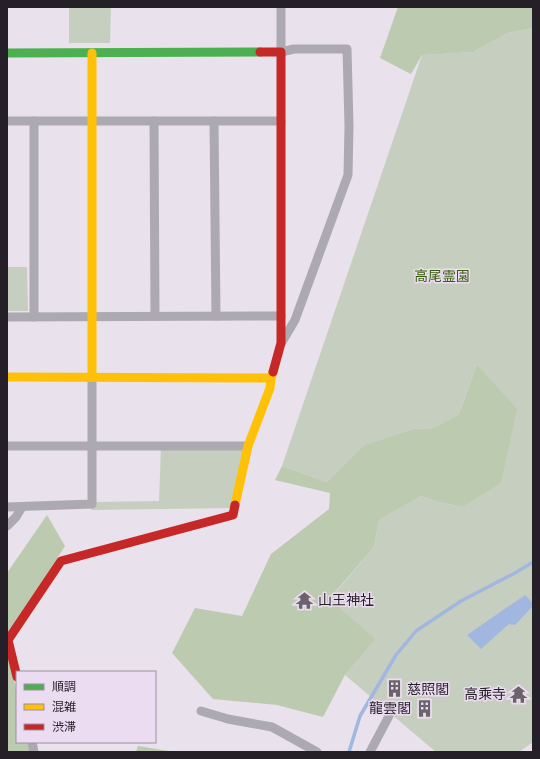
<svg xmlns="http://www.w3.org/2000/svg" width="540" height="759" font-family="Roboto,'Noto Sans JP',sans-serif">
<rect width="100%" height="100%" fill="#e9e1ec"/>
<g fill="#c6cfbf">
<polygon points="69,7 111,7 110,43 69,43"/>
<polygon points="533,28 533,742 519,752 436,752 345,675 376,639 329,600 374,547 379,520 421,496 439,502 462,507 516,409 477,364 459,414 434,428 413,429 364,445 327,482 282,466 422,55 473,52 508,33"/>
<polygon points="7,267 27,267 28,311 7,311"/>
<polygon points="161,446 248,446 234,508 91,510 92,502 159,501"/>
</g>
<g fill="#bccab0">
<polygon points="398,7 533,7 533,28 508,33 473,52 422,55 411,74 380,58"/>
<polygon points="477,364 517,409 501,483 462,507 439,502 421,496 379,520 374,547 329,599 376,639 345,675 323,717 277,705 213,699 172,653 195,608 242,616 271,554 329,509 330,493 275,480 282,466 327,482 364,445 413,429 434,428 459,414"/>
<polygon points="47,515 65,546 7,636 7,573"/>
<polygon points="7,650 17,693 17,742 29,742 31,752 7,752"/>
<polygon points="138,746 175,752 136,752"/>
</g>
<polygon fill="#a2b7df" points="525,595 533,603 533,606 515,625 509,624 481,649 467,635"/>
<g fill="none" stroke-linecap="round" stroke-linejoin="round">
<polyline stroke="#a2b7df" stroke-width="3.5" points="349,752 360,716 396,655 416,631 461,601 515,573 533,562"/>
<g stroke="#acaab0" stroke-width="9">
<polyline points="281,7 281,52 294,49 347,49 349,126 348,175 295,320 282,342"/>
<polyline points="7,121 281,121"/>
<polyline points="34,121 34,317"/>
<polyline points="154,121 155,316"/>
<polyline points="214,121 216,316"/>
<polyline points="7,317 281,316"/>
<polyline points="7,446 248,446"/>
<polyline points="7,507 92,504 92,377"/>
<polyline points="7,526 16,517 22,507"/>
<polyline points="201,711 228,719 272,727 317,752"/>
<polyline points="32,742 34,752"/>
<polyline points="370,752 389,716"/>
</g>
<polyline stroke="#4caf50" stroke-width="9" points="7,53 260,52"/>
<g stroke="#ffc107" stroke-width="9">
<polyline points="92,53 92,377"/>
<polyline points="7,377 271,378 273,372"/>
<polyline points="235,505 248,446 270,388 271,378"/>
</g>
<g stroke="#c62828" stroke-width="9">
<polyline points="260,52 281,52 281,343 273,372"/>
<polyline points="17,677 8,640 61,561 233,515 235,505"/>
</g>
</g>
<defs>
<symbol id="temple-bare" viewBox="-9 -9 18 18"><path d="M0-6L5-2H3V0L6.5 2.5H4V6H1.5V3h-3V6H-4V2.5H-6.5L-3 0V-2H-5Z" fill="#6a636c" stroke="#ecdcf1" stroke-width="2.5" paint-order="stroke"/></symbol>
<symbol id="building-bare" viewBox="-9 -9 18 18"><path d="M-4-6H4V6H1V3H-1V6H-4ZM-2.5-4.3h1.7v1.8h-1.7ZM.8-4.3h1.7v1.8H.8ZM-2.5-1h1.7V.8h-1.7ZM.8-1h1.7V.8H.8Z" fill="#6a636c" stroke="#ecdcf1" stroke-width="2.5" paint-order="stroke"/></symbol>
</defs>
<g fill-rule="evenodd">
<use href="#temple-bare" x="292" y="588" width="25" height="25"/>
<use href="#building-bare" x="382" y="676" width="25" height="25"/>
<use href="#temple-bare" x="506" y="682" width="25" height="25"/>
<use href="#building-bare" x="412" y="696" width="25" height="25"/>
</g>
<g text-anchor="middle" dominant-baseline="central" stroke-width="3" stroke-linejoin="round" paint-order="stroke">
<g font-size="14" fill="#39600e" stroke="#ecdcf1">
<text x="442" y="276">高尾霊園</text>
</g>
<g font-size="14" fill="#251f27" stroke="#ecdcf1" text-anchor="start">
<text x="318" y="600">山王神社</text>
<text x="407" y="689">慈照閣</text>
<text x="506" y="694" text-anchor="end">高乘寺</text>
<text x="411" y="708" text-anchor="end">龍雲閣</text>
</g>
</g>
<rect width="540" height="759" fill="none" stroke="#251f27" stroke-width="16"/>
<rect x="16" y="671" width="140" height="72" fill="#ecdcf1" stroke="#9c90a0"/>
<rect x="24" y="684" width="20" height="6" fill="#4caf50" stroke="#9c90a0"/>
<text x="52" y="691" font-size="12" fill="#251f27">順調</text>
<rect x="24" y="704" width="20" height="6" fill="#ffc107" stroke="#9c90a0"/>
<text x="52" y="711" font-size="12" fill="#251f27">混雑</text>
<rect x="24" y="724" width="20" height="6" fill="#c62828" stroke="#9c90a0"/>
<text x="52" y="731" font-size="12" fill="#251f27">渋滞</text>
</svg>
